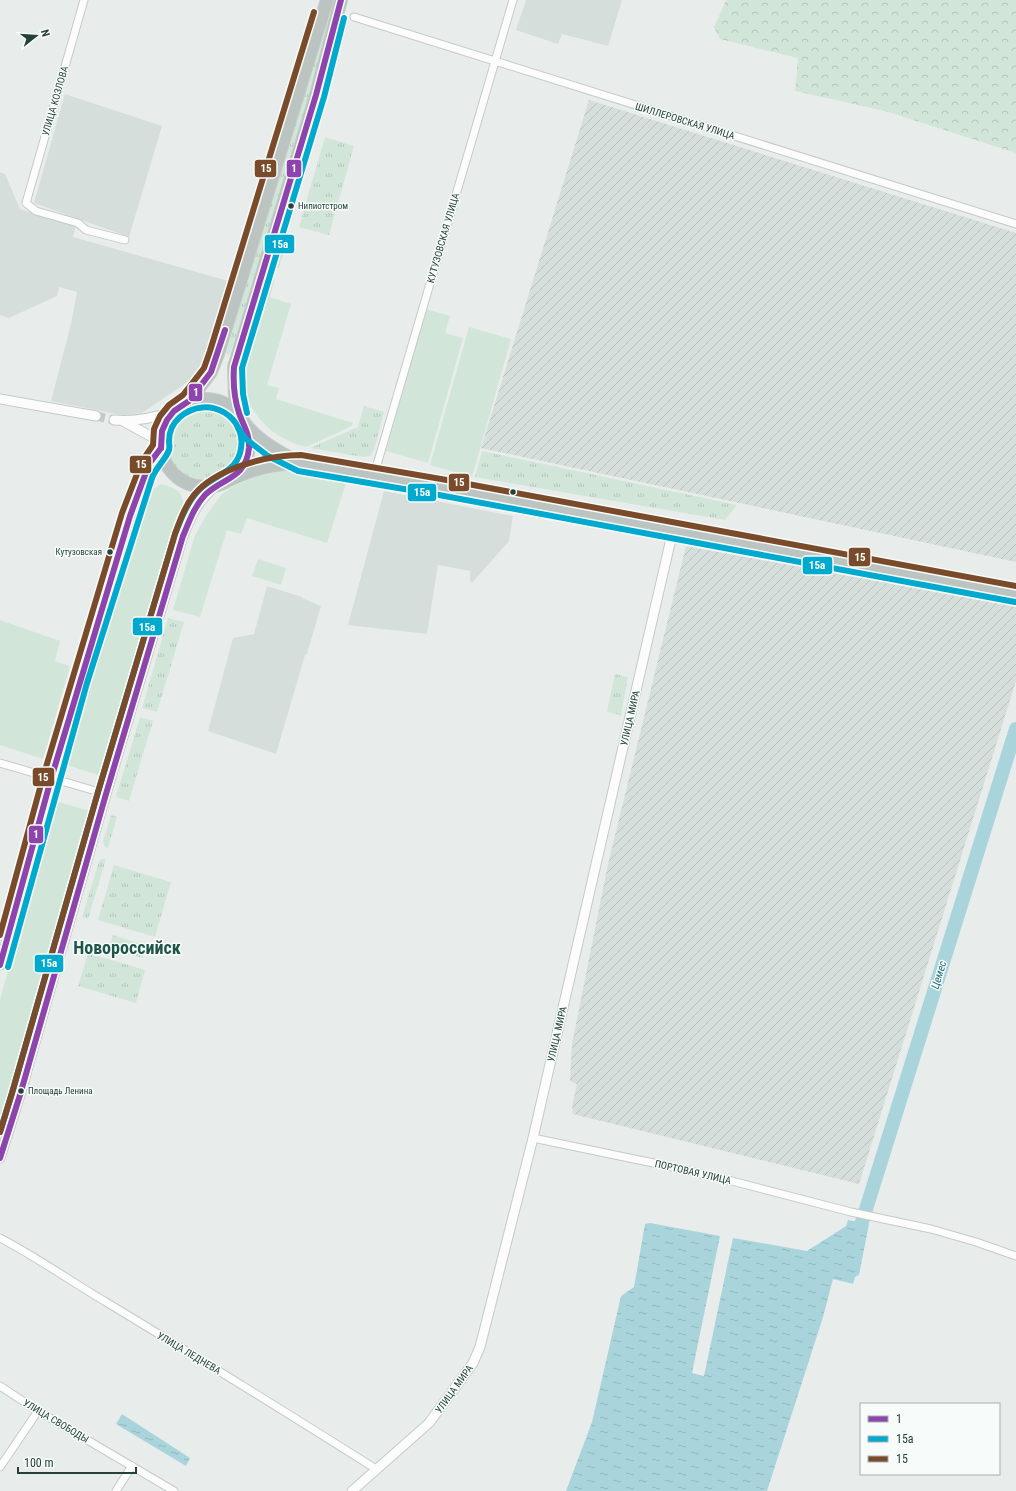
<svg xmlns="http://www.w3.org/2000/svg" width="1016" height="1491" font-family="'Roboto Condensed',sans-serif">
<defs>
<pattern id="industrial-furrows" width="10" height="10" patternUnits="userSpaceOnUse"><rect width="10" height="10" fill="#d6dedb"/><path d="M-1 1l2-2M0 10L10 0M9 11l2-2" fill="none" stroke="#b8c0bd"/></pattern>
<pattern id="grass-tufts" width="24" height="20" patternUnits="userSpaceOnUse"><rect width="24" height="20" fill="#d1e6d8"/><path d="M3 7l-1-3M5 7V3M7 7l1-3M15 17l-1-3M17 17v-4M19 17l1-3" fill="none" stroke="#b3c6ba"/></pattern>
<pattern id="forest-crowns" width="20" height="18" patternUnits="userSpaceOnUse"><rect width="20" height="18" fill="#d1e6d8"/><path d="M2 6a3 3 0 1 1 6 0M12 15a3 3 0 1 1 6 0" fill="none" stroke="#b3c6ba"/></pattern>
<pattern id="water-ripples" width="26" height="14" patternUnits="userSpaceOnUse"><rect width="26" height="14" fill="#a9d4db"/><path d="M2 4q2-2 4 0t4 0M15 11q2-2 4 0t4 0" fill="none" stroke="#91b7bd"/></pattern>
</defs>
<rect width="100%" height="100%" fill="#e8edeb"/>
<g fill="#d6dedb">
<polygon points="526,0 622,0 608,46 562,34 558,44 516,30"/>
<polygon points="65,94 162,126 129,237 34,203"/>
<polygon points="0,172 5,174 20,209 76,226 73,237 232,282 203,368 198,375 142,413 121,415 51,401 71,324 77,292 59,287 57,296 9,318 0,315"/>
<polygon points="384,491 513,516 509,541 473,582 470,581 470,571 438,565 427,634 348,625"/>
<polygon points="267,586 302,597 304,599 321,606 307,654 305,655 276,754 208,731 233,638 254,634"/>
</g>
<g fill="url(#industrial-furrows)">
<polygon points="589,100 1016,233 1016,562 481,448"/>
<polygon points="686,546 1016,607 1016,681 859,1184 573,1114 572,1106 577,1084 570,1081 572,1044 608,864"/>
</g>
<g fill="url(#grass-tufts)">
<polygon points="324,18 334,20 230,354 227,355 226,353"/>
<polygon points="325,137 354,146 329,235 299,227"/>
<polygon points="277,244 285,246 279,268 270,266"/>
<polygon points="364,406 384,412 374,450 370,456 363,457 310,448 358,427"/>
<circle cx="205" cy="444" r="37"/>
<polygon points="482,451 737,505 725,520 475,477"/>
<polygon points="168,618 184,622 157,712 142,708"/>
<polygon points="615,674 628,677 621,715 607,712"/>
<polygon points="140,717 153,721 129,801 116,797"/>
<polygon points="111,815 117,817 108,848 105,847 103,841"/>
<polygon points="102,859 106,859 88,919 82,917 99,861"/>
<polygon points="114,865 171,882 155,937 98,920"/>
<polygon points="113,935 147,946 143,958 109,948"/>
<polygon points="88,953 145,970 136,1003 78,986"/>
</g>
<polygon fill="url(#forest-crowns)" points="726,0 1016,0 1016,153 885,111 795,91 798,58 720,39 714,27"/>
<g fill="#d1e6d8">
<path d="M 266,277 L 275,279 L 270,297 L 291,304 L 267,385 L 279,388 L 276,399 L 353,423 L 352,426 L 306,447 C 299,445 292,443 285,439 C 258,426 240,396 241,366 C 241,357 245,346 247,336 L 255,338 L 261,315 L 256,313 Z"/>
<polygon points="426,309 450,316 445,333 463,338 428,463 386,451"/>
<polygon points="469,327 511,339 472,477 430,465"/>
<polygon points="306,469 348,477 327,543 247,518 241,534 227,530 200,617 173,610 195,535 206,516 221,495 234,486 257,476 282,470"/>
<path d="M 161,484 C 180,490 181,490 185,510 L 104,777 L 64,764 L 148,493 Z"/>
<polygon points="258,559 286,568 281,585 252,576"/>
<polygon points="0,620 60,641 55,661 70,666 43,759 0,745"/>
<polygon points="55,801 94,812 0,1131 0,1000"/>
</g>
<g fill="url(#water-ripples)">
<polygon points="848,1220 869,1224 859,1275 855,1277 853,1284 833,1279 823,1317 767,1491 566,1491 592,1422 621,1296 634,1287 645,1224 650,1223 720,1236 692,1373 704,1376 733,1238 807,1251 846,1226"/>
<polygon points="122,1414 190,1458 186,1466 116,1424"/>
</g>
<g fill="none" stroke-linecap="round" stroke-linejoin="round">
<polyline stroke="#a9d4db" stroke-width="14" points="862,1222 1016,729"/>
<polyline stroke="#c1cbc8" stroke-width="9" stroke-dasharray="9 4.5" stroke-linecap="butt" points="96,416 114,420"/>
<defs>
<g id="street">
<polyline points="84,0 26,203 36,211 78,223 86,230 125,240"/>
<polyline points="354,17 1016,224"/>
<polyline points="374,475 513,0"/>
<polyline points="0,763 106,794"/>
<polyline points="533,1138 663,1165 732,1181 851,1212 931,1229 976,1242 1016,1256"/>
<path d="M 0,1238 C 37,1257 70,1281 106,1302 C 197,1357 287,1413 376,1469"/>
<polyline points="0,1386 38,1411 174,1491"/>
<polyline points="0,1467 38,1411"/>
<polyline points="116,1491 132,1466"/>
</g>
<g id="secondary">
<polyline points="0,399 96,416"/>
<path d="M 114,420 C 135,422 154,418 174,411"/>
<polyline points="123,421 161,442"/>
<polyline points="0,965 51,779 89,649 130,516 149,464 161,448"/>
<path d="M 0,1158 L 20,1095 L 106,794 L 183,536 C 192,514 198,500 217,485"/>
<polyline points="352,1491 429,1423 473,1363 480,1347 533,1138 673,530"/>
</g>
<g id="highway">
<circle cx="205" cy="443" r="44"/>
<polyline points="189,401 211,372 218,354 327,0"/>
<polyline points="239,415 235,395 234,367 316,95 341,0"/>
<path d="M 246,425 C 260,442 279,452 298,462"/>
<path d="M 229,480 C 255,468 271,464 300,463 L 440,487 L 1016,594"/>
</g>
</defs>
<use href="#street" stroke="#c5cac8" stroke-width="9"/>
<use href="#secondary" stroke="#c3cbc8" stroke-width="11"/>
<use href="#highway" stroke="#c3ccc9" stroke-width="14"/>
<use href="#street" stroke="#fcfcfc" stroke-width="7"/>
<use href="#secondary" stroke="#fcfcfc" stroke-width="9"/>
<use href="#highway" stroke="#bcc4c2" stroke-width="12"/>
<defs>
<g id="bus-1">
<polyline points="161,448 162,431 167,420 174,411 189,401 211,372 225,330"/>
<polyline points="0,965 51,779 130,516 149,464 161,448"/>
<path d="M 0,1158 L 20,1095 L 106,794 L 183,536 C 189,522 194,507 205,495 C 222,478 246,479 249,448 C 250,434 243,425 239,413 C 234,398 233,382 234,367 L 316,95 L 341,0"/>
</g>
<g id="bus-2">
<polyline points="247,413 243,394 242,368 324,97 344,18"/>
<polyline points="238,428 246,439 268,456 298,471 439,495 1015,602"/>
<path d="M 0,1132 L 12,1093 L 98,792 L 175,534 C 181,519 187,503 198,491 C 211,476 234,474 240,453 C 250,417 208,393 180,417 C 173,423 169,431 169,441 C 169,444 170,446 169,450 C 166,459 156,467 152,478 L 87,683 L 8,967"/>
</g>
<g id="bus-3">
<polyline points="0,935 43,777 122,513 142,461 153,445 154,429 160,416 169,405 183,395 204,368 210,351 314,12"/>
<path d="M 0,1132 L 12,1093 L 98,792 L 175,534 C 180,520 185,506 194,495 C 216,468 268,455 301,455 L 441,479 L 1016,586"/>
</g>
</defs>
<use href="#bus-1" stroke="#f7fbf9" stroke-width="9"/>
<use href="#bus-2" stroke="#f7fbf9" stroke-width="9"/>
<use href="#bus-3" stroke="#f7fbf9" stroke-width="9"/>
<use href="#bus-1" stroke="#8e44ad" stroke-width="6"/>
<use href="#bus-2" stroke="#00a9ce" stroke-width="6"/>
<use href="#bus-3" stroke="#7a4b2a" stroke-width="6"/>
</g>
<g fill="#24423a" stroke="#f7fbf9" stroke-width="1.5">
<circle cx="291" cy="206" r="3.5"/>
<circle cx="513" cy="492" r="3.5"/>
<circle cx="110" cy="552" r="3.5"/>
<circle cx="21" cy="1091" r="3.5"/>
</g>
<g text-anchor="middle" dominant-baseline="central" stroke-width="3" stroke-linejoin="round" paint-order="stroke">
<g font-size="9" fill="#24423a" stroke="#f7fbf9" text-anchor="start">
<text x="298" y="206">Нипиотстром</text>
<text x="102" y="552" text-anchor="end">Кутузовская</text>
<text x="28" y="1091">Площадь Ленина</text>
</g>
<g font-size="10" fill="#24423a" stroke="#f7fbf9">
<text transform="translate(55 101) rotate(-74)">УЛИЦА КОЗЛОВА</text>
<text transform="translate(685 121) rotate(17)">ШИЛЛЕРОВСКАЯ УЛИЦА</text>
<text transform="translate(443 238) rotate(-74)">КУТУЗОВСКАЯ УЛИЦА</text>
<text transform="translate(630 718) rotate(-77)">УЛИЦА МИРА</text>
<text transform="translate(557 1034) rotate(-77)">УЛИЦА МИРА</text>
<text transform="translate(693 1172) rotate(13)">ПОРТОВАЯ УЛИЦА</text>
<text transform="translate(189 1353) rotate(31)">УЛИЦА ЛЕДНЕВА</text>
<text transform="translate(454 1389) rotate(-54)">УЛИЦА МИРА</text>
<text transform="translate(56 1421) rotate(31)">УЛИЦА СВОБОДЫ</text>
</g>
<g font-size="11" font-style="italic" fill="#1c6f80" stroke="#f7fbf9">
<text transform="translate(939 975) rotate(-73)">Цемес</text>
</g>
<g font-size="18" font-weight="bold" fill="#1f5548" stroke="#f7fbf9">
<text x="127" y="947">Новороссийск</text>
</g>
</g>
<g stroke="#f7fbf9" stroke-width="1.5">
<rect x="286" y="159" width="16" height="19" rx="4" fill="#8e44ad"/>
<rect x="254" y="159" width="23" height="19" rx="4" fill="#7a4b2a"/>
<rect x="264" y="234" width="31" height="20" rx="4" fill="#00a9ce"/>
<rect x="188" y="383" width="15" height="19" rx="4" fill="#8e44ad"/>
<rect x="129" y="455" width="23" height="19" rx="4" fill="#7a4b2a"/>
<rect x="448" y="473" width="22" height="19" rx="4" fill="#7a4b2a"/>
<rect x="407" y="483" width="30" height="19" rx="4" fill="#00a9ce"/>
<rect x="848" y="547" width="23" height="20" rx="4" fill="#7a4b2a"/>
<rect x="802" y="556" width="31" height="19" rx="4" fill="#00a9ce"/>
<rect x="132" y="617" width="31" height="19" rx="4" fill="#00a9ce"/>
<rect x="32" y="767" width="23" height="20" rx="4" fill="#7a4b2a"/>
<rect x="28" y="825" width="16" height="19" rx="4" fill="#8e44ad"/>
<rect x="34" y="954" width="30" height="19" rx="4" fill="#00a9ce"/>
</g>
<g font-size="11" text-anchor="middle" font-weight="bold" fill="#fff">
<text x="294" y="172">1</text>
<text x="266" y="172">15</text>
<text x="280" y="248">15а</text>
<text x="196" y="396">1</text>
<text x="141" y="468">15</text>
<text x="459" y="486">15</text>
<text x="422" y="496">15а</text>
<text x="860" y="561">15</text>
<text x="817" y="569">15а</text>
<text x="147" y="631">15а</text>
<text x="43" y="781">15</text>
<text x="36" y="838">1</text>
<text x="49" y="967">15а</text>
</g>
<rect x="860" y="1403" width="140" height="72" fill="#f7fbf9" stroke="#a3b1ad"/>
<rect x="868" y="1416" width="20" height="6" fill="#8e44ad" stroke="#a3b1ad"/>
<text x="896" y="1423" font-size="12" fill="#24423a">1</text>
<rect x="868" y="1436" width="20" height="6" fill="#00a9ce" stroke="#a3b1ad"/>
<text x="896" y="1443" font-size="12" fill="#24423a">15а</text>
<rect x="868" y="1456" width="20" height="6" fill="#7a4b2a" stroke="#a3b1ad"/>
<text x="896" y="1463" font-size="12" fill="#24423a">15</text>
<g transform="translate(36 36) rotate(73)" stroke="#f7fbf9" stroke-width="3" paint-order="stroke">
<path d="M0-3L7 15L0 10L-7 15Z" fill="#24423a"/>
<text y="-6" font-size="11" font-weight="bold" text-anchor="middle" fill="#24423a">N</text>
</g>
<path d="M18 1467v6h118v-6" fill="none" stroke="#24423a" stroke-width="2"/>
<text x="24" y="1467" font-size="12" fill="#24423a" stroke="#f7fbf9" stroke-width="3" paint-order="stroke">100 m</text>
</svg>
